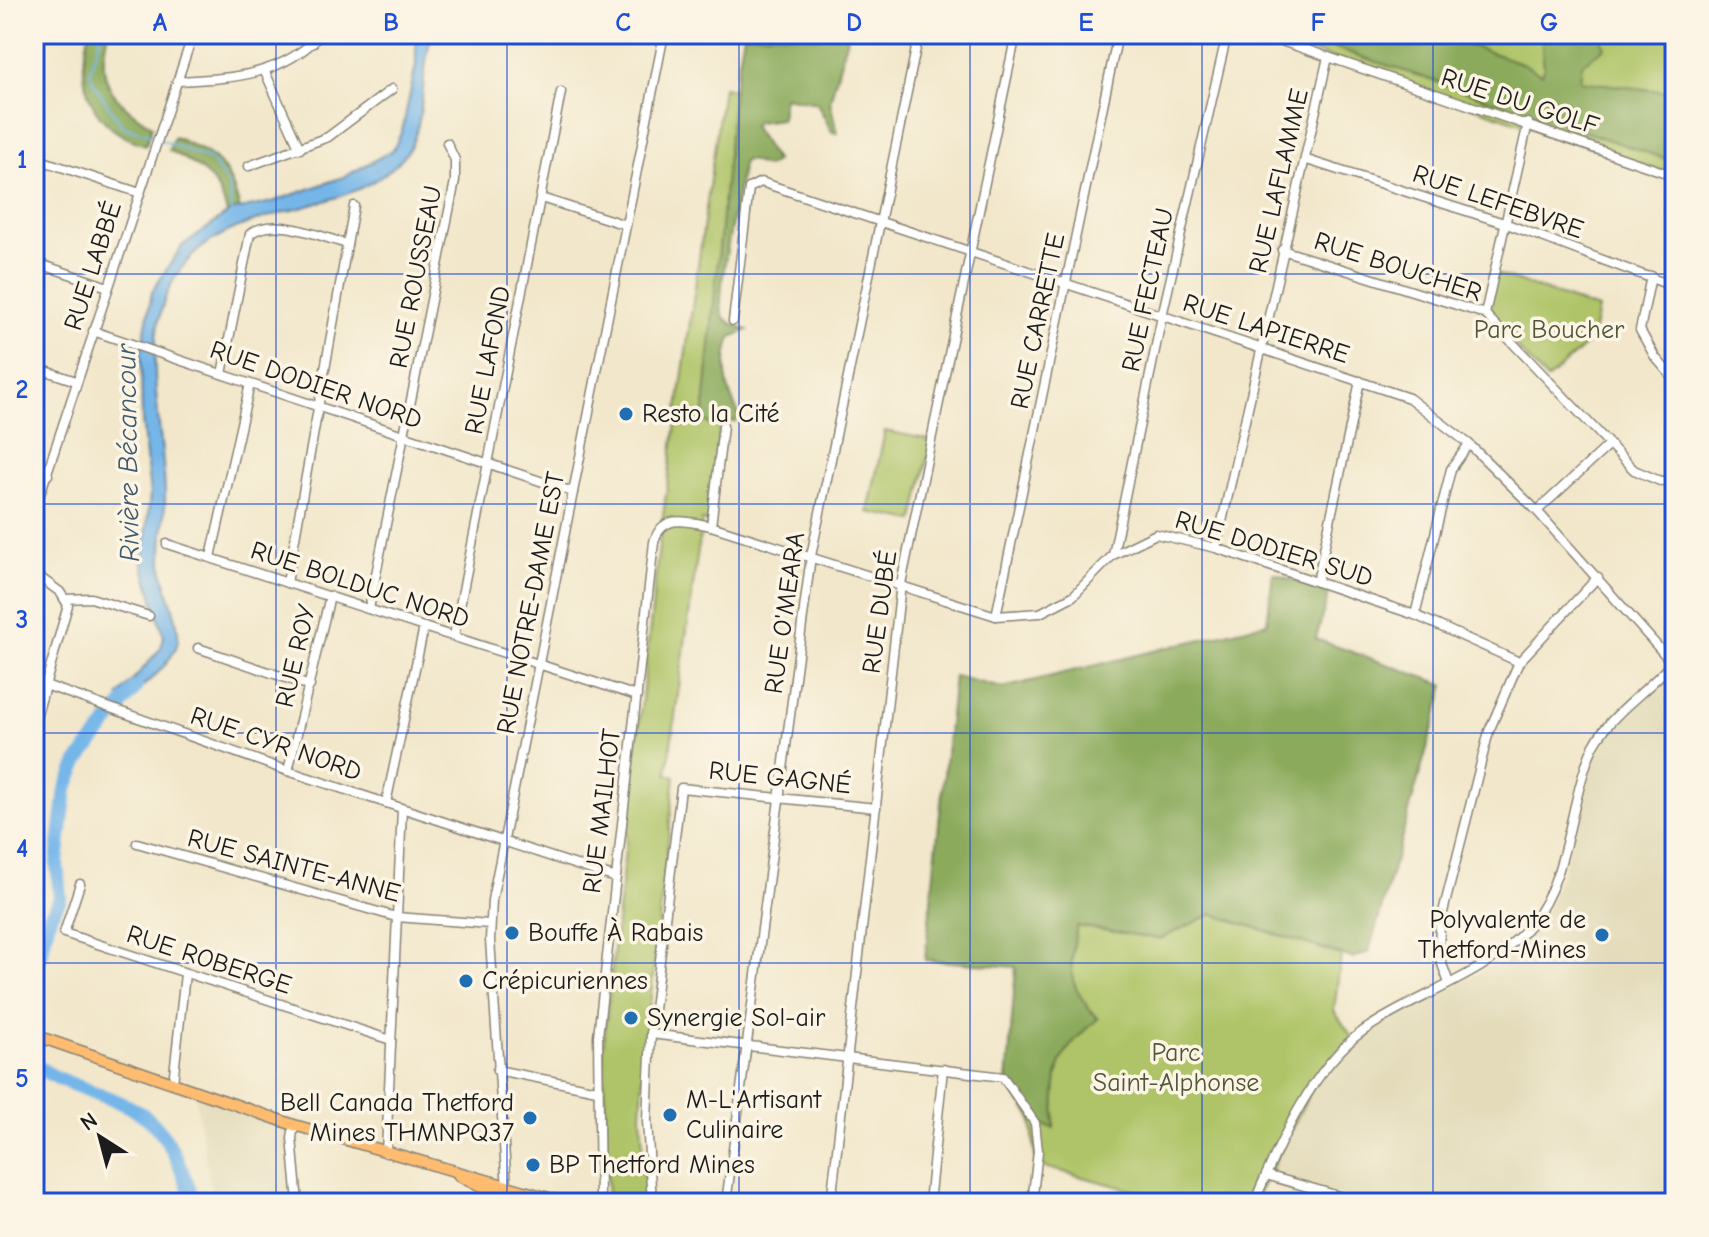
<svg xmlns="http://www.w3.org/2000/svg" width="1709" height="1237" font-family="'Comic Neue',sans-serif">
<rect width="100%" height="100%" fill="#fcf5e5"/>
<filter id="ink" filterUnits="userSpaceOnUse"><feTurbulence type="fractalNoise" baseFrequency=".0125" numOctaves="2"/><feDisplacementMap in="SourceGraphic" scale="16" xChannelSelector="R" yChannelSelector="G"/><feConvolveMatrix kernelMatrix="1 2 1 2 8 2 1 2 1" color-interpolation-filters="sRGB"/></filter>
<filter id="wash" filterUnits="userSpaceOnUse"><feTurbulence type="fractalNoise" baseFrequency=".006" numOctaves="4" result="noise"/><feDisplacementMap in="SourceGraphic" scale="32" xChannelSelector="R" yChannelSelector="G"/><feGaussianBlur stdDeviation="1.8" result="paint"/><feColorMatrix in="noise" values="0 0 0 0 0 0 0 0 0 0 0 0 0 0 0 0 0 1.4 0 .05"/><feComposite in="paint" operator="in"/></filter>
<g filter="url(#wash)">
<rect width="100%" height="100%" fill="#f2e7cb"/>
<g fill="#e3dbba">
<polygon points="1672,672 1675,675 1675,1203 1366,1203 1266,1175 1318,1076 1353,1038 1456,986 1516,949 1540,922 1563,873 1593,759 1609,735"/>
<polygon points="194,1090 294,1125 298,1203 213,1203"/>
</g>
<g fill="#afc468" stroke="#667042" stroke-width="2">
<polygon points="1261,34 1675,34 1675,176"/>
<polygon points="723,87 737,90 703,419 720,422 708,522 702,521 667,774 675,776 644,1059 641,1116 646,1203 608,1203 603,1048 660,537"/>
<polygon points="1497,274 1598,309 1592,339 1547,380 1485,314"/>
<polygon points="885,431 931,440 914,521 868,512"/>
<polygon points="1212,914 1341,955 1334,1011 1353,1038 1318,1076 1254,1203 1182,1203 1036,1165 1016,967 1077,926 1160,939"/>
</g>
<g fill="#8baa5c" stroke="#54633c" stroke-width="2">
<path d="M 89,34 L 108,34 C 94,82 115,102 152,126 L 146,145 C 92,130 74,84 89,34 Z"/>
<path d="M 744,34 L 848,34 L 830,101 L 837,133 L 832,132 L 817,103 L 784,97 L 781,119 L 756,122 L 753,126 L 776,161 L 767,167 L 749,160 L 743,161 C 739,193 716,288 722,313 C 725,323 739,326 748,330 L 731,337 C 722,365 725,389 739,414 L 736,421 L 710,425 L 703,419 L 734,88 Z"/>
<polygon points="1294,34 1438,34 1524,64 1541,74 1544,69 1541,34 1595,34 1601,38 1605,48 1582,64 1580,81 1675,93 1675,162"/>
<path d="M 174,137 C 217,156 227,162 240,209 L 227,213 C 218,178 201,167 169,150 Z"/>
<path d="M 1273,573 L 1329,593 L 1316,639 L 1445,685 L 1369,952 L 1352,958 L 1212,914 L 1160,939 L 1077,926 C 1069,970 1066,984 1098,1019 C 1052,1055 1056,1074 1054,1128 L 1035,1123 L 1007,1083 L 1016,967 L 925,960 L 954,676 L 1003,688 L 1267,623 Z"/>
</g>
<path fill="#74b6e9" stroke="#486982" stroke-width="2" d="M 416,34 L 432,34 C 420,67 427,124 407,152 C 350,229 206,191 166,296 C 142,358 164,431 165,495 C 166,521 159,548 163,574 C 166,590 183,630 177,645 C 168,669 143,685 125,702 L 119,696 L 161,648 L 164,637 L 143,564 L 150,495 L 142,420 L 141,354 L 152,292 L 182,246 L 231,211 L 272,202 L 346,176 L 393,150 L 402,131 L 416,65 Z"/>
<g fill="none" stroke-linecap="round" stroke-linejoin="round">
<g stroke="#74b6e9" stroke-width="2">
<polyline points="101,34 90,70 93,82 123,127 156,136"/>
<polyline points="161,140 211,160 229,186 232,213"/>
</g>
<g stroke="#74b6e9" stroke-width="14">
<polyline points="34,981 50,916 60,899 57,863 66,789 79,760 136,687"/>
<path d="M 34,1064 C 67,1089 113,1093 146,1117 C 172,1137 183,1175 195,1203"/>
</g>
</g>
</g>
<g filter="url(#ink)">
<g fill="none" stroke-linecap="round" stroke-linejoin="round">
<defs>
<g id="minor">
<polyline points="301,34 313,43"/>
<polyline points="1261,34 1675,176"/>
<polyline points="265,72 300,149"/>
<path d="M 177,81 C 232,78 281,77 321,34"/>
<polyline points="34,158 137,192"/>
<polyline points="1307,160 1507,224 1675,287"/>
<polyline points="249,166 328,137 392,89"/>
<polyline points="541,198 626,225"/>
<polyline points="1282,250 1485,314 1634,470 1660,481 1675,480"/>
<polyline points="34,262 108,287"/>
<polyline points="1651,276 1640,330 1655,357 1675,380"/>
<polyline points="1485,314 1528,123"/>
<polyline points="733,321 749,188 761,182 1409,398 1469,444 1537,511 1675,666"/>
<polyline points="93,331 573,492"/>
<polyline points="34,367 76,381"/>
<path d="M 222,374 L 250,234 C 273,215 321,237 347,244"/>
<polyline points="34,470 48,475"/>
<polyline points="1537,511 1609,445"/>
<polyline points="34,512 193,34"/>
<polyline points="711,526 723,426"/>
<polyline points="167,544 637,696"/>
<polyline points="1216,548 1328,57"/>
<polyline points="1113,555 1162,316 1227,34"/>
<polyline points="211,557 250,384"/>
<polyline points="34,573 60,592 68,605 34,725"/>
<polyline points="1317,582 1360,381"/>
<polyline points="287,583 354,206"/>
<polyline points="65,599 91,598 149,616"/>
<polyline points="369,609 455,181 455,160 447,143"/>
<polyline points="1415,615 1451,469 1469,444"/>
<polyline points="996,616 1118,34"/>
<polyline points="454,636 561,92"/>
<polyline points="198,648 310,686"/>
<polyline points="34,681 288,771 613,877"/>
<polyline points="288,771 330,596"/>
<polyline points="386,803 424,627"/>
<polyline points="137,843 396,917 490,924"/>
<polyline points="80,884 64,933 391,1040"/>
<polyline points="1449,983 1439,956 1440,924 1489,731 1519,662 1598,577"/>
<polyline points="651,1034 1003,1077 1035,1123 1038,1151 1032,1203"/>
<polyline points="497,1070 597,1090"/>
<polyline points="173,1083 185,974"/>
<polyline points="294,1125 292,1138 298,1203"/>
<polyline points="386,1153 402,809"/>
<polyline points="1266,1175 1363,1203"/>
<polyline points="508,1203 490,940 492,900 664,34"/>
<path d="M 600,1203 L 598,1036 L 654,542 C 662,513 687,521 711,526 L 996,616 L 1040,613 L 1073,596 L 1113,555 L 1156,534 L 1216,548 L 1415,615 L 1519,662"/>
<polyline points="652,1203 647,1120 651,1034 681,788 876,808"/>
<polyline points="726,1203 811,556 919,34"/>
<polyline points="831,1203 901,584 1016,34"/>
<polyline points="929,1203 943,1069"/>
<path d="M 1254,1203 C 1278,1146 1312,1067 1363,1031 C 1417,993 1487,977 1530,925 C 1569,878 1568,809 1590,754 C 1606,714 1649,692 1674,660"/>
</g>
<g id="major">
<polyline points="34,1035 294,1125 566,1203"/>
<polyline points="459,1176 483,1188 539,1203"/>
</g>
</defs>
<use href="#minor" stroke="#878274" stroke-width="11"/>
<use href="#major" stroke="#878274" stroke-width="13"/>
<use href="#minor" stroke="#fff" stroke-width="8"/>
<use href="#major" stroke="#febc70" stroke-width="10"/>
</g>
</g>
<path fill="none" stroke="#1d4ed8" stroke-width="2" stroke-opacity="0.55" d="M 276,34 L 276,1203M 507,34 L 507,1203M 739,34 L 739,1203M 970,34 L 970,1203M 1202,34 L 1202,1203M 1433,34 L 1433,1203M 34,274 L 1675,274M 34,504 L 1675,504M 34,733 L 1675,733M 34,963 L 1675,963"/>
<g fill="#1f6fb2" stroke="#fcf5e5" stroke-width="3">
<circle cx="626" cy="414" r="8"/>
<circle cx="512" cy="933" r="8"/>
<circle cx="1602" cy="935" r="8"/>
<circle cx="466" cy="981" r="8"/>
<circle cx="631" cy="1018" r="8"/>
<circle cx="670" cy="1115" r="8"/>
<circle cx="530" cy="1118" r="8"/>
<circle cx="533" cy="1165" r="8"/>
</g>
<g text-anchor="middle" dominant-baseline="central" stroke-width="7" stroke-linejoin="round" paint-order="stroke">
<g font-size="26" fill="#1c1c1c" stroke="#fcf5e5">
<text transform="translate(1520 102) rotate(18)">RUE DU GOLF</text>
<text transform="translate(1279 181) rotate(-77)">RUE LAFLAMME</text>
<text transform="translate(1498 202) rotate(19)">RUE LEFEBVRE</text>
<text transform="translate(93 266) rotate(-72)">RUE LABBÉ</text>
<text transform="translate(1398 267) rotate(18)">RUE BOUCHER</text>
<text transform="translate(416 277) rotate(-79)">RUE ROUSSEAU</text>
<text transform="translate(1148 290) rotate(-78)">RUE FECTEAU</text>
<text transform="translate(1038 321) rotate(-78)">RUE CARRETTE</text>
<text transform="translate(1266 329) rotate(18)">RUE LAPIERRE</text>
<text transform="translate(488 360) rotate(-79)">RUE LAFOND</text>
<text transform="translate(316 385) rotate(19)">RUE DODIER NORD</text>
<text transform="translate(1274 549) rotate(17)">RUE DODIER SUD</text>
<text transform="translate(360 585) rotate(18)">RUE BOLDUC NORD</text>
<text transform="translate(531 603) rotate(-79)">RUE NOTRE-DAME EST</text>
<text transform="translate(880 612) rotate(-82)">RUE DUBÉ</text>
<text transform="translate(785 613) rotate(-82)">RUE O'MEARA</text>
<text transform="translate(296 656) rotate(-77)">RUE ROY</text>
<text transform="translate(276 744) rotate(19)">RUE CYR NORD</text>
<text transform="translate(780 778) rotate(6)">RUE GAGNÉ</text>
<text transform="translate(602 811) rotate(-83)">RUE MAILHOT</text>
<text transform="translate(294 866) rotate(15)">RUE SAINTE-ANNE</text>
<text transform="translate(209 960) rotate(18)">RUE ROBERGE</text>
</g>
<g font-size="26" fill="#4f5737" stroke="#fcf5e5">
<text x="1549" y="330">Parc Boucher</text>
<text x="1176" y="1053">Parc<tspan x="1176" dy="30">Saint-Alphonse</tspan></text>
</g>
<g font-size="26" fill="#1c1c1c" stroke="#fcf5e5" text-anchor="start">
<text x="642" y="414">Resto la Cité</text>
<text x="1586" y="920" text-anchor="end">Polyvalente de<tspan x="1586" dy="30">Thetford-Mines</tspan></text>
<text x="528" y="933">Bouffe À Rabais</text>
<text x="482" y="981">Crépicuriennes</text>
<text x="647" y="1018">Synergie Sol-air</text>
<text x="686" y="1100">M-L'Artisant<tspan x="686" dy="30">Culinaire</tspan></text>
<text x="514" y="1103" text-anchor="end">Bell Canada Thetford<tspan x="514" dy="30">Mines THMNPQ37</tspan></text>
<text x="549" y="1165">BP Thetford Mines</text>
</g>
<g font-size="28" font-style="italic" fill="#3f5a6e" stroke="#fcf5e5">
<text transform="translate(128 453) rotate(-91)">Rivière Bécancour</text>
</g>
</g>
<rect width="1709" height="1237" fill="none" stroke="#fcf5e5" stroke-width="88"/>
<g transform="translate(100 1137) rotate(324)" stroke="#fcf5e5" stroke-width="6" paint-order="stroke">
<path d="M0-6L14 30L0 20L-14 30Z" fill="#1c1c1c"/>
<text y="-12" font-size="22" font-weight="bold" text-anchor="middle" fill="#1c1c1c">N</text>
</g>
<rect x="44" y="44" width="1621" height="1149" fill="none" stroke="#1d4ed8" stroke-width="3"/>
<g font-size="26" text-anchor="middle" font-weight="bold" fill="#1d4ed8">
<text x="160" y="31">A</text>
<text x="391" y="31">B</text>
<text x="623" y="31">C</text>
<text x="854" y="31">D</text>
<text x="1086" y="31">E</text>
<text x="1318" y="31">F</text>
<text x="1549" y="31">G</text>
<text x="22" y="168">1</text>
<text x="22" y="398">2</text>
<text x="22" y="628">3</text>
<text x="22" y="857">4</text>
<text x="22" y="1087">5</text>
</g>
</svg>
